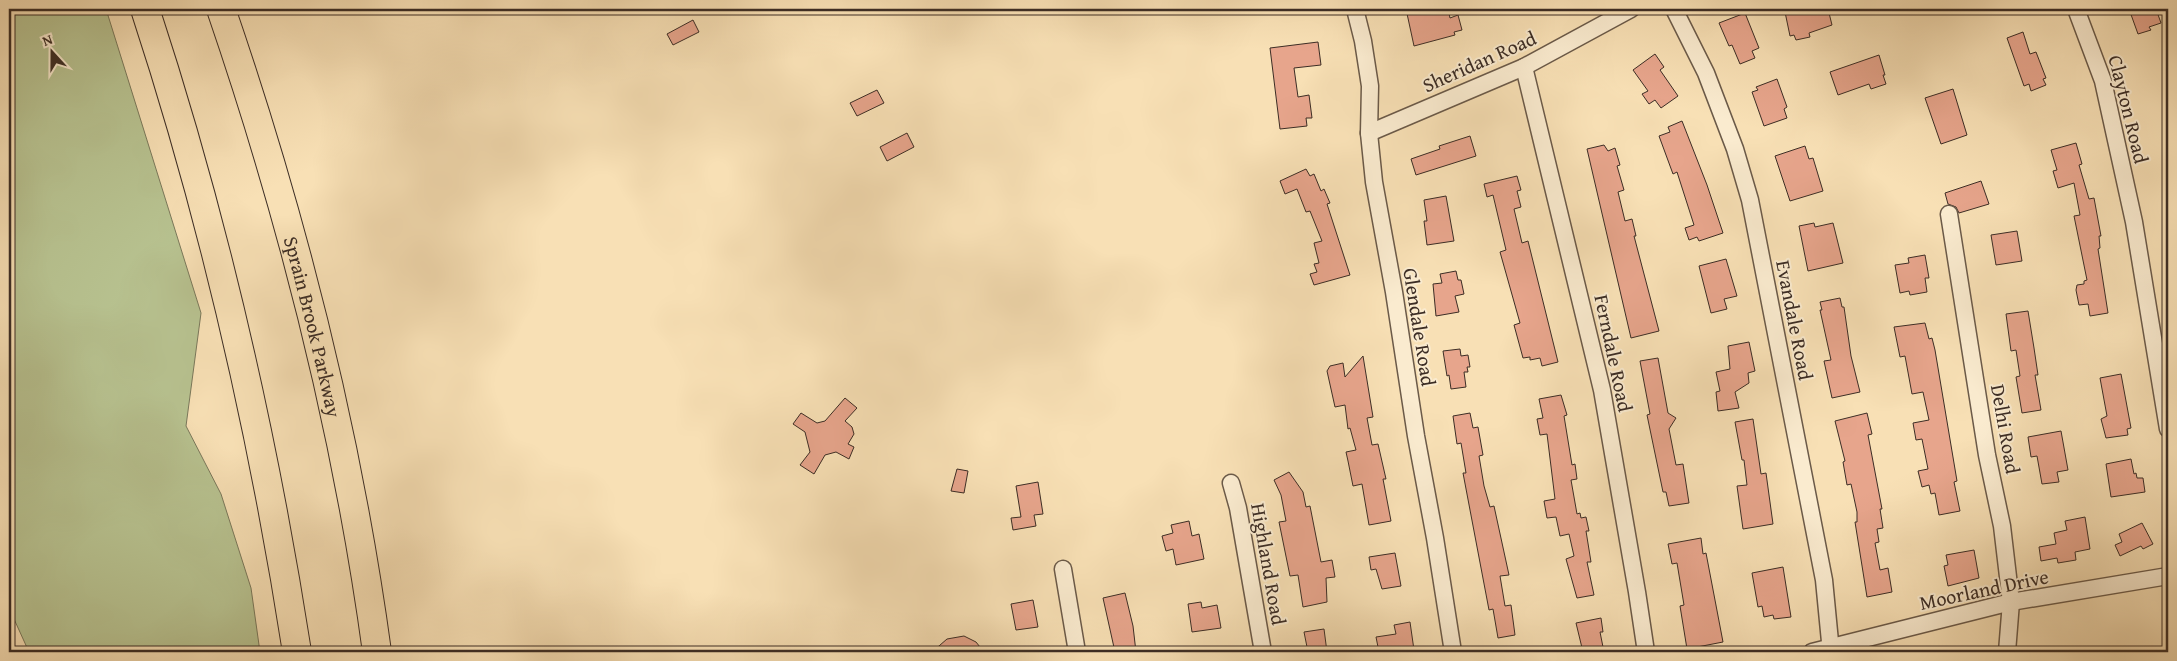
<svg xmlns="http://www.w3.org/2000/svg" width="2177" height="661" font-family="'Gentium Book Plus',serif">
<rect width="100%" height="100%" fill="#f8e0b5"/>
<filter id="stains"><feTurbulence type="fractalNoise" baseFrequency=".004" numOctaves="4"/><feColorMatrix values="0 0 0 0 .2 0 0 0 0 .09 0 0 0 0 .02 0 0 0 .5 -.17"/></filter>
<radialGradient id="worn" r=".72"><stop offset=".6" stop-color="#630" stop-opacity="0"/><stop offset="1" stop-color="#630" stop-opacity=".3"/></radialGradient>
<polygon fill="#b8c391" stroke="#7a785b" points="9,9 106,9 201,313 186,426 221,494 251,588 260,652 29,652 9,608"/>
<g fill="#e7a58c" stroke="#3c2d25">
<polygon points="1406,9 1448,9 1450,18 1458,15 1462,30 1454,32 1455,35 1414,46"/>
<polygon points="1787,9 1828,9 1832,25 1809,33 1810,37 1796,40 1794,35 1790,36 1785,12 1788,12"/>
<polygon points="2129,9 2156,9 2161,23 2149,27 2151,30 2138,34"/>
<polygon points="1745,13 1759,48 1752,51 1755,58 1740,64 1732,45 1729,46 1719,23"/>
<polygon points="693,20 699,32 673,45 667,34"/>
<polygon points="2023,32 2030,54 2036,52 2046,78 2043,79 2046,85 2031,91 2029,84 2024,86 2007,38"/>
<polygon points="1318,42 1321,65 1294,68 1298,97 1309,95 1312,118 1306,118 1307,126 1280,129 1270,48"/>
<polygon points="1655,54 1664,67 1660,70 1678,96 1661,108 1655,100 1649,104 1642,94 1648,91 1633,70"/>
<polygon points="1879,55 1885,75 1883,75 1886,84 1871,89 1869,84 1838,95 1830,72"/>
<polygon points="1777,79 1787,107 1784,109 1787,118 1764,126 1752,92 1758,90 1756,87"/>
<polygon points="1953,89 1967,135 1941,144 1925,98"/>
<polygon points="877,90 884,103 857,116 850,103"/>
<polygon points="1682,121 1707,185 1723,233 1699,241 1697,237 1689,240 1685,228 1694,225 1677,172 1673,174 1659,136 1670,132 1668,127"/>
<polygon points="907,133 914,147 887,161 880,147"/>
<polygon points="1470,136 1476,156 1416,175 1411,159 1440,149 1439,146"/>
<polygon points="2076,143 2082,164 2079,165 2089,199 2094,198 2101,236 2099,236 2100,248 2098,249 2108,313 2090,316 2088,304 2079,305 2076,290 2077,285 2084,284 2084,281 2087,280 2074,216 2080,215 2074,183 2058,188 2053,171 2057,170 2051,150"/>
<polygon points="1604,145 1608,151 1615,148 1620,165 1617,166 1624,190 1618,192 1625,221 1632,219 1636,236 1634,236 1659,331 1631,338 1587,149"/>
<polygon points="1805,146 1809,159 1813,158 1823,191 1790,201 1775,156"/>
<polygon points="1306,169 1310,176 1314,174 1321,191 1324,189 1330,203 1327,204 1350,275 1314,285 1310,274 1317,272 1314,264 1319,263 1314,243 1322,241 1310,211 1306,212 1297,189 1285,194 1280,181"/>
<polygon points="1517,176 1521,190 1517,191 1521,207 1514,209 1522,243 1528,241 1558,362 1542,366 1540,358 1530,360 1530,357 1523,358 1514,325 1520,323 1500,252 1506,250 1493,195 1487,197 1484,184"/>
<polygon points="1981,181 1989,204 1959,213 1956,207 1948,204 1945,193"/>
<polygon points="1446,196 1454,241 1427,245 1424,221 1427,221 1424,200"/>
<polygon points="1814,223 1815,227 1833,223 1843,263 1808,271 1799,226"/>
<polygon points="2017,231 2022,261 1996,265 1991,235"/>
<polygon points="1925,255 1929,278 1925,278 1927,292 1910,295 1909,291 1900,293 1895,265 1909,263 1908,258"/>
<polygon points="1726,259 1737,296 1724,299 1727,309 1711,313 1699,266"/>
<polygon points="1456,271 1458,280 1461,280 1464,294 1455,296 1459,312 1436,316 1433,284 1442,283 1440,274"/>
<polygon points="1840,298 1842,307 1844,307 1851,356 1860,392 1832,398 1824,361 1831,360 1820,310 1822,310 1820,302"/>
<polygon points="2028,311 2034,348 2038,375 2035,375 2041,410 2022,413 2016,377 2020,376 2016,350 2011,351 2006,314"/>
<polygon points="1925,323 1929,339 1932,338 1935,350 1957,481 1954,482 1960,511 1939,515 1935,493 1931,494 1929,485 1922,487 1918,471 1928,469 1922,439 1916,440 1913,423 1929,420 1923,392 1912,394 1905,356 1900,357 1894,327"/>
<polygon points="1749,342 1755,371 1748,373 1749,383 1735,392 1739,408 1718,411 1716,392 1720,391 1716,372 1730,369 1728,346"/>
<polygon points="1460,349 1461,356 1468,355 1470,367 1467,367 1468,372 1464,372 1466,387 1451,389 1449,375 1447,376 1443,351"/>
<polygon points="1363,356 1373,417 1367,418 1372,445 1378,444 1386,479 1383,479 1391,521 1369,525 1362,484 1353,486 1348,461 1346,452 1356,450 1350,428 1348,429 1345,405 1335,407 1327,371 1330,366 1343,363 1345,377"/>
<polygon points="1658,358 1668,413 1676,418 1669,429 1676,465 1683,464 1689,503 1669,506 1666,492 1663,492 1647,415 1650,414 1640,361"/>
<polygon points="2121,374 2131,428 2127,429 2128,435 2106,438 2101,419 2107,416 2100,378"/>
<polygon points="1561,395 1567,415 1564,416 1572,465 1575,464 1577,479 1571,480 1577,514 1580,513 1581,518 1586,517 1589,531 1586,531 1591,562 1587,562 1594,595 1577,598 1566,559 1574,556 1569,534 1560,536 1556,517 1547,518 1544,501 1555,499 1547,434 1540,435 1537,419 1543,418 1539,399"/>
<polygon points="845,398 857,408 845,421 852,427 854,434 848,444 854,447 849,459 836,452 825,455 814,474 800,465 810,452 805,432 793,424 801,413 817,423 825,421"/>
<polygon points="1470,413 1473,428 1478,427 1483,455 1479,456 1484,486 1490,507 1494,506 1509,575 1500,576 1505,606 1511,605 1515,635 1498,638 1493,609 1489,610 1463,473 1466,473 1461,443 1457,444 1453,416"/>
<polygon points="1867,413 1872,434 1868,435 1882,509 1880,509 1883,528 1877,529 1879,542 1875,543 1880,570 1888,568 1892,592 1867,597 1855,522 1857,522 1857,512 1851,484 1847,485 1843,462 1845,461 1835,421"/>
<polygon points="1753,419 1761,474 1766,473 1773,524 1743,529 1737,486 1747,485 1744,460 1742,460 1735,422"/>
<polygon points="2061,431 2068,470 2057,472 2059,482 2042,484 2037,456 2031,457 2028,437"/>
<polygon points="2131,459 2134,474 2136,473 2137,478 2143,478 2145,492 2111,497 2106,464"/>
<polygon points="957,469 968,471 964,493 951,491"/>
<polygon points="1289,472 1303,492 1306,507 1310,506 1321,562 1332,560 1335,577 1326,578 1327,602 1303,607 1298,575 1290,576 1279,522 1286,521 1281,495 1274,480"/>
<polygon points="1038,482 1043,514 1034,515 1036,526 1013,530 1011,518 1021,517 1016,486"/>
<polygon points="2085,517 2090,549 2075,552 2076,560 2058,563 2057,558 2041,561 2039,547 2056,544 2054,533 2067,530 2065,521"/>
<polygon points="1189,521 1192,536 1199,534 1204,559 1176,565 1173,549 1166,551 1162,536 1173,533 1171,525"/>
<polygon points="2142,523 2153,544 2143,549 2141,546 2120,556 2115,545 2122,542 2119,534"/>
<polygon points="1701,538 1703,554 1706,553 1723,642 1687,649 1680,606 1684,605 1677,563 1672,564 1668,544"/>
<polygon points="1974,550 1979,578 1948,586 1944,566 1948,565 1946,555"/>
<polygon points="1395,553 1401,586 1382,589 1376,569 1371,570 1369,557"/>
<polygon points="1783,567 1791,617 1774,619 1773,615 1764,617 1762,606 1758,607 1752,573"/>
<polygon points="1125,593 1133,626 1136,652 1115,652 1103,598"/>
<polygon points="1033,600 1038,627 1016,630 1011,604"/>
<polygon points="1201,602 1202,608 1217,605 1221,628 1192,632 1188,604"/>
<polygon points="1601,618 1603,632 1600,632 1604,652 1583,652 1576,623"/>
<polygon points="1410,622 1414,650 1412,650 1412,652 1379,652 1376,637 1396,634 1394,625"/>
<polygon points="1324,629 1327,652 1308,652 1304,632"/>
<polygon points="964,636 976,642 984,652 932,652 947,639"/>
</g>
<g fill="none" stroke-linecap="round" stroke-linejoin="round">
<defs>
<g id="street">
<polyline points="1355,9 1363,41 1370,86 1369,133 1374,182 1394,292 1416,436 1435,538 1453,652"/>
<polyline points="1674,9 1706,73 1735,149 1750,200 1824,580 1831,652"/>
<polyline points="2076,9 2103,81 2134,222 2168,429"/>
<polyline points="1524,67 1602,390 1637,592 1646,652"/>
<polyline points="1369,133 1524,67 1631,9"/>
<polyline points="1949,214 1987,455 2002,526 2011,602 2007,652"/>
<polyline points="1231,483 1238,508 1263,652"/>
<polyline points="1063,569 1077,652"/>
<polyline points="1812,652 2011,602 2168,576"/>
</g>
<g id="highway">
<path d="M 145,9 C 214,219 263,434 297,652"/>
<path id="s1" d="M 221,9 C 293,219 347,432 377,652"/>
</g>
</defs>
<use href="#street" stroke="#6b5a49" stroke-width="19"/>
<use href="#highway" stroke="#3c2d25" stroke-width="30"/>
<use href="#street" stroke="#faebcf" stroke-width="16"/>
<use href="#highway" stroke="#f8e0b5" stroke-width="28"/>
</g>
<g text-anchor="middle" dominant-baseline="central" stroke-width="4" stroke-linejoin="round" paint-order="stroke">
<g font-size="20" fill="#3c2d25" stroke="#faebcf">
<text transform="translate(1479 61) rotate(-24)">Sheridan Road</text>
<text transform="translate(2129 109) rotate(76)">Clayton Road</text>
<text transform="translate(1795 320) rotate(79)">Evandale Road</text>
<text stroke="none"><textPath href="#s1" startOffset="331">Sprain Brook Parkway</textPath></text>
<text transform="translate(1420 327) rotate(81)">Glendale Road</text>
<text transform="translate(1614 353) rotate(78)">Ferndale Road</text>
<text transform="translate(2006 429) rotate(80)">Delhi Road</text>
<text transform="translate(1269 564) rotate(80)">Highland Road</text>
<text transform="translate(1984 589) rotate(-12)">Moorland Drive</text>
</g>
</g>
<rect width="2177" height="661" fill="none" stroke="#f8e0b5" stroke-width="30"/>
<rect x="10" y="10" width="2157" height="641" fill="none" stroke="#3c2d25" stroke-width="2.5"/>
<rect x="15" y="15" width="2147" height="631" fill="none" stroke="#3c2d25"/>
<g transform="translate(52 52) rotate(339)" stroke="#faebcf" stroke-width="4" paint-order="stroke">
<path d="M0-4L9 19L0 12L-9 19Z" fill="#3c2d25"/>
<text y="-8" font-size="14" font-weight="bold" text-anchor="middle" fill="#3c2d25">N</text>
</g>
<rect width="100%" height="100%" filter="url(#stains)"/>
<rect width="100%" height="100%" fill="url(#worn)"/>
</svg>
